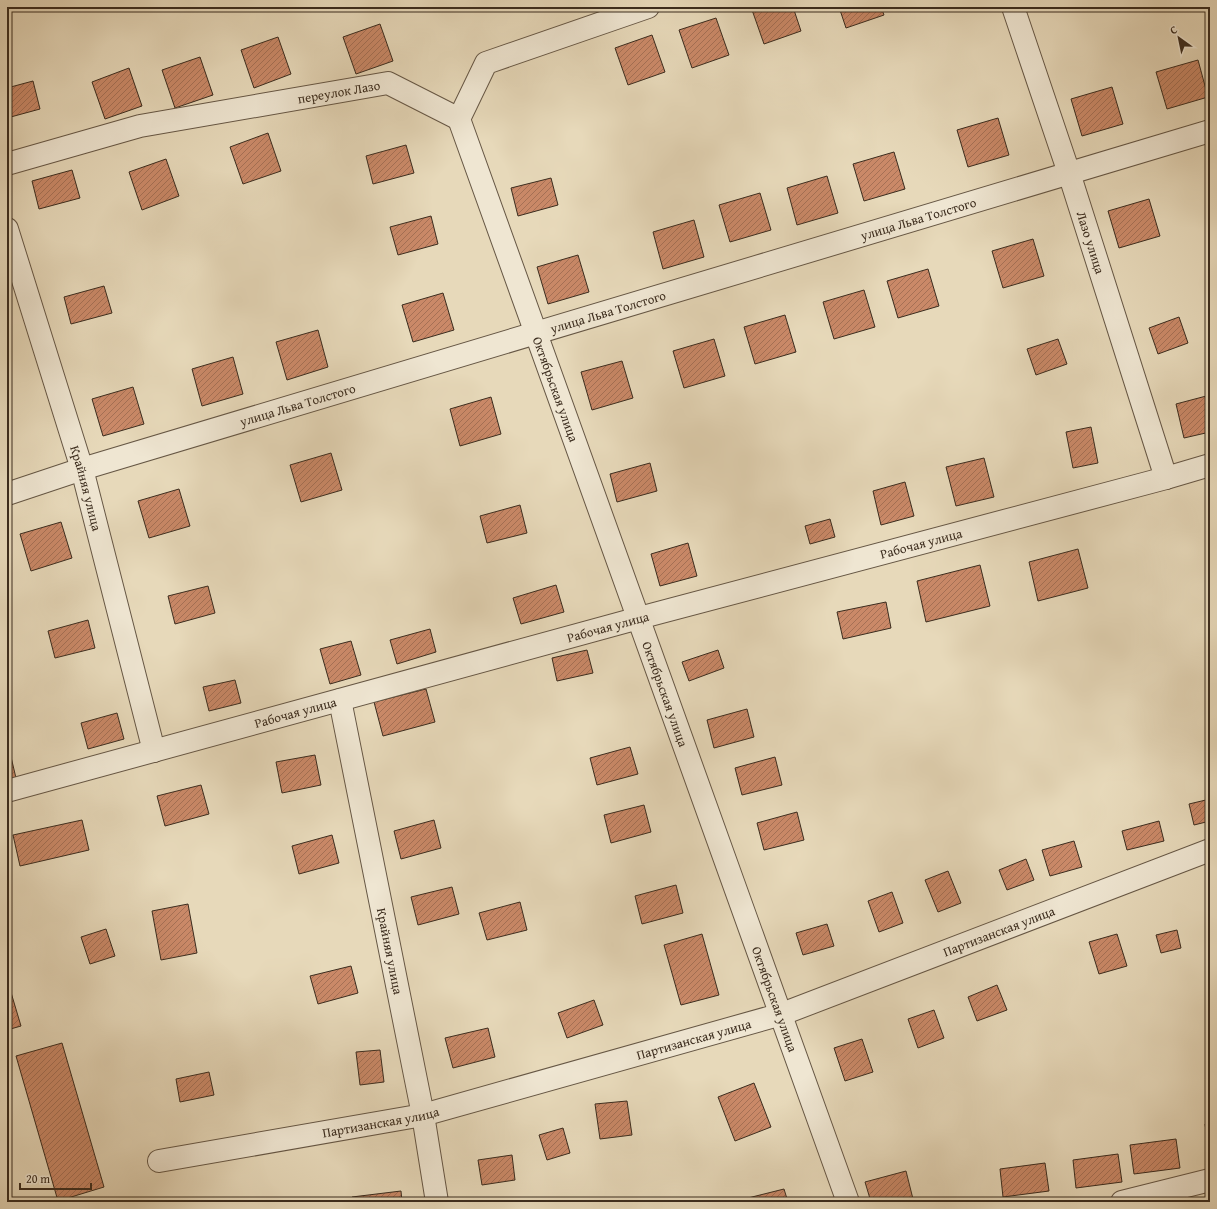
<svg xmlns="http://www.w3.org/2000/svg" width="1217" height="1209" font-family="'Gentium Book Plus',serif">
<defs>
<pattern id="building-hatch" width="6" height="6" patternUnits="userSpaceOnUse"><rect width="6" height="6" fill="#ca8968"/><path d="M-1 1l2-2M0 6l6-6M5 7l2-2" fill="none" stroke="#a57055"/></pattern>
</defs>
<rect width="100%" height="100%" fill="#e7d9ba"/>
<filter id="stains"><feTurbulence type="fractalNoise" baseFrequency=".005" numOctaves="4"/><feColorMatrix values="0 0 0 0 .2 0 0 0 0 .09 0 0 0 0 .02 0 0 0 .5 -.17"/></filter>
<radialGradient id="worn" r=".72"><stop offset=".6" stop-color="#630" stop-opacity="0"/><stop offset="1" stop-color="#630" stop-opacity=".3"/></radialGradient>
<g fill="url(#building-hatch)" stroke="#3b2c1e">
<polygon points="751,7 793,7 801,31 764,44"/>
<polygon points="839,7 881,7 884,15 846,28"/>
<polygon points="716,18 729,55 692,68 679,30"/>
<polygon points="380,24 393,61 356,74 343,37"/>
<polygon points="652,35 665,72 628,85 615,48"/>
<polygon points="278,37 291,74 254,88 241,50"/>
<polygon points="200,57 213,95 175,108 162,70"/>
<polygon points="1198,60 1208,97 1167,109 1156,72"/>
<polygon points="129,68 142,106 105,119 92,82"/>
<polygon points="33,81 40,109 7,118 7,88"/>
<polygon points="1112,87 1123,124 1082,136 1071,99"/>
<polygon points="998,118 1009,155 968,167 957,130"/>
<polygon points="268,133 281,171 243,184 230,147"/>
<polygon points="406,145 414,173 373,184 366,156"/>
<polygon points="894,152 905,189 864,201 853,164"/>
<polygon points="166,159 179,196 142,210 129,172"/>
<polygon points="72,170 80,198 39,209 32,181"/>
<polygon points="827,176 838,213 797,225 787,188"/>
<polygon points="551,178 558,205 518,216 511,188"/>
<polygon points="760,193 771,230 730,242 719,205"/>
<polygon points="1149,199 1160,236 1119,248 1108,211"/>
<polygon points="431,216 438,244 398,255 390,227"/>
<polygon points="694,220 704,257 663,269 653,232"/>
<polygon points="1033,239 1044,276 1003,288 992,251"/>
<polygon points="578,255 589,292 548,304 537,267"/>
<polygon points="928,269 939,306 898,318 887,281"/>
<polygon points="104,286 112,313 71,324 64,297"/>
<polygon points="864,290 875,327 834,339 823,302"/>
<polygon points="443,293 454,330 413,342 402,305"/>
<polygon points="785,315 796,352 755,364 744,327"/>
<polygon points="1179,317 1188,343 1158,354 1149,328"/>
<polygon points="318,330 328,367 287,380 276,342"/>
<polygon points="714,339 725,376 684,388 673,351"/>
<polygon points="1058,339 1067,364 1036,375 1027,349"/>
<polygon points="233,357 243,394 202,406 192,369"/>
<polygon points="622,361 633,398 592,410 581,372"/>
<polygon points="133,387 144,424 103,436 92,399"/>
<polygon points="1210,395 1210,432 1184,438 1176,404"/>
<polygon points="491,397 501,434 460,446 450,409"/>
<polygon points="1091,427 1098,463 1073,468 1066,432"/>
<polygon points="331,453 342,490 301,502 290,465"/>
<polygon points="984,458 994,497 956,506 946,467"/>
<polygon points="650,463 657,491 617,502 610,474"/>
<polygon points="905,482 914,516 881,525 873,491"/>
<polygon points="179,489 190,526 149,538 138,501"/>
<polygon points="520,505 527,533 487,543 480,516"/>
<polygon points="830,519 835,537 810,544 805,526"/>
<polygon points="61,522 72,558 31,571 20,534"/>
<polygon points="688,543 697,576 660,586 651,554"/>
<polygon points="1078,549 1088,588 1038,601 1029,562"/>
<polygon points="980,565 990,606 926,622 917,581"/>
<polygon points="556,585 564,612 521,624 513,598"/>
<polygon points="208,586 215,613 175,624 168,596"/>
<polygon points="886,602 891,628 843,639 837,612"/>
<polygon points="88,620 95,648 55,658 48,631"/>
<polygon points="430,629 436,652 397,664 390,640"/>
<polygon points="351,641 361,675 330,684 320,649"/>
<polygon points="587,650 593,673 557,681 552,658"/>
<polygon points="718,650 724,668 689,681 682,662"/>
<polygon points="235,680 241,703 209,711 203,687"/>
<polygon points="426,689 435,722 383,736 374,702"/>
<polygon points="747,709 754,737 714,748 707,720"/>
<polygon points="117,713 124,739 88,749 81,723"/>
<polygon points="7,740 16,778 7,780"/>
<polygon points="630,747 638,774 597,785 590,758"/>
<polygon points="315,755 321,785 282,793 276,762"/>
<polygon points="775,757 782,785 742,795 735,768"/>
<polygon points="201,785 209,814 165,826 157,796"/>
<polygon points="1210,799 1210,821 1194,825 1189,804"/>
<polygon points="644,805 651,832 611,843 604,815"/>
<polygon points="797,812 804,840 764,850 757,823"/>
<polygon points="82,820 89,850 20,866 13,835"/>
<polygon points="434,820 441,848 401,859 394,831"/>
<polygon points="1159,821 1164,841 1127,850 1122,831"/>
<polygon points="332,835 339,863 299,874 292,846"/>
<polygon points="1074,841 1082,867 1050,876 1042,850"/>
<polygon points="1026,859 1034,880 1007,890 999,870"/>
<polygon points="948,871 961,903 938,912 925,880"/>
<polygon points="676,885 683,913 642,924 635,896"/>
<polygon points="452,887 459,914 418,925 411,897"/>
<polygon points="892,892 903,923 879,932 868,901"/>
<polygon points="520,902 527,930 487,940 479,913"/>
<polygon points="188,904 197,953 161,960 152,911"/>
<polygon points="827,924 834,946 803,955 796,933"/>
<polygon points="106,929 115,956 90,964 81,937"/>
<polygon points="1177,930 1181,948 1161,953 1156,935"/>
<polygon points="702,934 719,995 681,1005 664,945"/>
<polygon points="1117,934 1127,966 1099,974 1089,942"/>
<polygon points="351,966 358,993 318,1004 310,976"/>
<polygon points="7,979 21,1026 7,1030"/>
<polygon points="997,985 1007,1010 977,1021 968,997"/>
<polygon points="594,1000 603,1025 567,1038 558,1013"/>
<polygon points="934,1010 944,1038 918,1048 908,1019"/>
<polygon points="488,1028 495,1057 453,1068 445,1038"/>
<polygon points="862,1039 873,1072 845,1081 834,1048"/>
<polygon points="62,1043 104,1187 58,1201 16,1056"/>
<polygon points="380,1050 384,1082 360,1085 356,1052"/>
<polygon points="209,1072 214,1095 180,1102 176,1079"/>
<polygon points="754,1083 771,1127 735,1141 718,1097"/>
<polygon points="627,1101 632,1135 600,1139 595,1104"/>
<polygon points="1210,1123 1210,1152 1209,1152 1205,1124"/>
<polygon points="563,1128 570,1153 547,1160 539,1135"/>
<polygon points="1176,1139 1180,1168 1134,1174 1130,1145"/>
<polygon points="1118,1154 1122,1182 1076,1188 1073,1160"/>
<polygon points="512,1155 515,1180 482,1185 478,1160"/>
<polygon points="1045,1163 1049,1191 1003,1197 1000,1169"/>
<polygon points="906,1171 913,1199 900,1202 871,1202 865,1182"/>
<polygon points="784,1189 788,1202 744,1202 744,1199"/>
<polygon points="401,1191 402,1202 353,1202 352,1197"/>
</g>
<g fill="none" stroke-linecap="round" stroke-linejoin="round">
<defs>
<g id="minor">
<path id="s1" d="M 1013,7 L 1069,173 L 1166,478"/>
<path id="s2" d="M 459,119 L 848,1202"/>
<polyline points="459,119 486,63 648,7"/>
<path id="s3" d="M 7,164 L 140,126 L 388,83 L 459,119"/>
<path id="s4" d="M 7,229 L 82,469 L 154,751"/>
<path id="s5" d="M 7,494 L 82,469 L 1210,131"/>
<path id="s6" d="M 340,700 L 423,1115 L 437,1202"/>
<path id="s7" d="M 7,791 L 639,618 L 1166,478 L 1210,465"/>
<path id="s8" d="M 159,1161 L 423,1115 L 782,1014 L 1210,850"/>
<polyline points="1122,1202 1210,1180"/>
</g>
</defs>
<use href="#minor" stroke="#665745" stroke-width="24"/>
<use href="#minor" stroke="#efe6d2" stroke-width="22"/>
</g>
<g text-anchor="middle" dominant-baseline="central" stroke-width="4" stroke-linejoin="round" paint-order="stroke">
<g font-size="13" fill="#3b2c1e" stroke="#efe6d2">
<text stroke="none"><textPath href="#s3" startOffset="340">переулок Лазо</textPath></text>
<text stroke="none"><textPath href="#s5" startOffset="952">улица Льва Толстого</textPath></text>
<text stroke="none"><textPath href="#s1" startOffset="248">Лазо улица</textPath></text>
<text stroke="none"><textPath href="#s5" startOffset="628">улица Льва Толстого</textPath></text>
<text stroke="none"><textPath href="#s2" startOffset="287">Октябрьская улица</textPath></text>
<text stroke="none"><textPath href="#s5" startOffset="304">улица Льва Толстого</textPath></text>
<text stroke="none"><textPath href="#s4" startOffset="271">Крайняя улица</textPath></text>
<text stroke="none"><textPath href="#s7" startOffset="947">Рабочая улица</textPath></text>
<text stroke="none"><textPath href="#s7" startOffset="623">Рабочая улица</textPath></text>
<text stroke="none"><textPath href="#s2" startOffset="611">Октябрьская улица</textPath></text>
<text stroke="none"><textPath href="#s7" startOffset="299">Рабочая улица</textPath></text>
<text stroke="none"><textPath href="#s8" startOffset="873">Партизанская улица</textPath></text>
<text stroke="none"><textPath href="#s6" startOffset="256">Крайняя улица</textPath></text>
<text stroke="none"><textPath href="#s2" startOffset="935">Октябрьская улица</textPath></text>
<text stroke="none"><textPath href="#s8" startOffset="549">Партизанская улица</textPath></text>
<text stroke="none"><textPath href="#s8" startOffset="225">Партизанская улица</textPath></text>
</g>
</g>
<rect width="1217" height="1209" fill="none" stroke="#e7d9ba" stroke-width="24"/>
<rect x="8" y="8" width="1201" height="1193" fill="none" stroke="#3b2c1e" stroke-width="2"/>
<rect x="12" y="12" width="1193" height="1185" fill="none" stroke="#3b2c1e"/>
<g transform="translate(1179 38) rotate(327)" stroke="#efe6d2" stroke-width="3" paint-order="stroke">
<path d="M0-3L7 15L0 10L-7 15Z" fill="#3b2c1e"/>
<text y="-6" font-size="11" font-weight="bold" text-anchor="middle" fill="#3b2c1e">С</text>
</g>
<path d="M20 1183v6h71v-6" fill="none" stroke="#3b2c1e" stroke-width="2"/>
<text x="26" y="1183" font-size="12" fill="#3b2c1e" stroke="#efe6d2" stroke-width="3" paint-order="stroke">20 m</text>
<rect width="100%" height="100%" filter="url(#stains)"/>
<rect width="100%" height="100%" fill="url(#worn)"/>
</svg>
